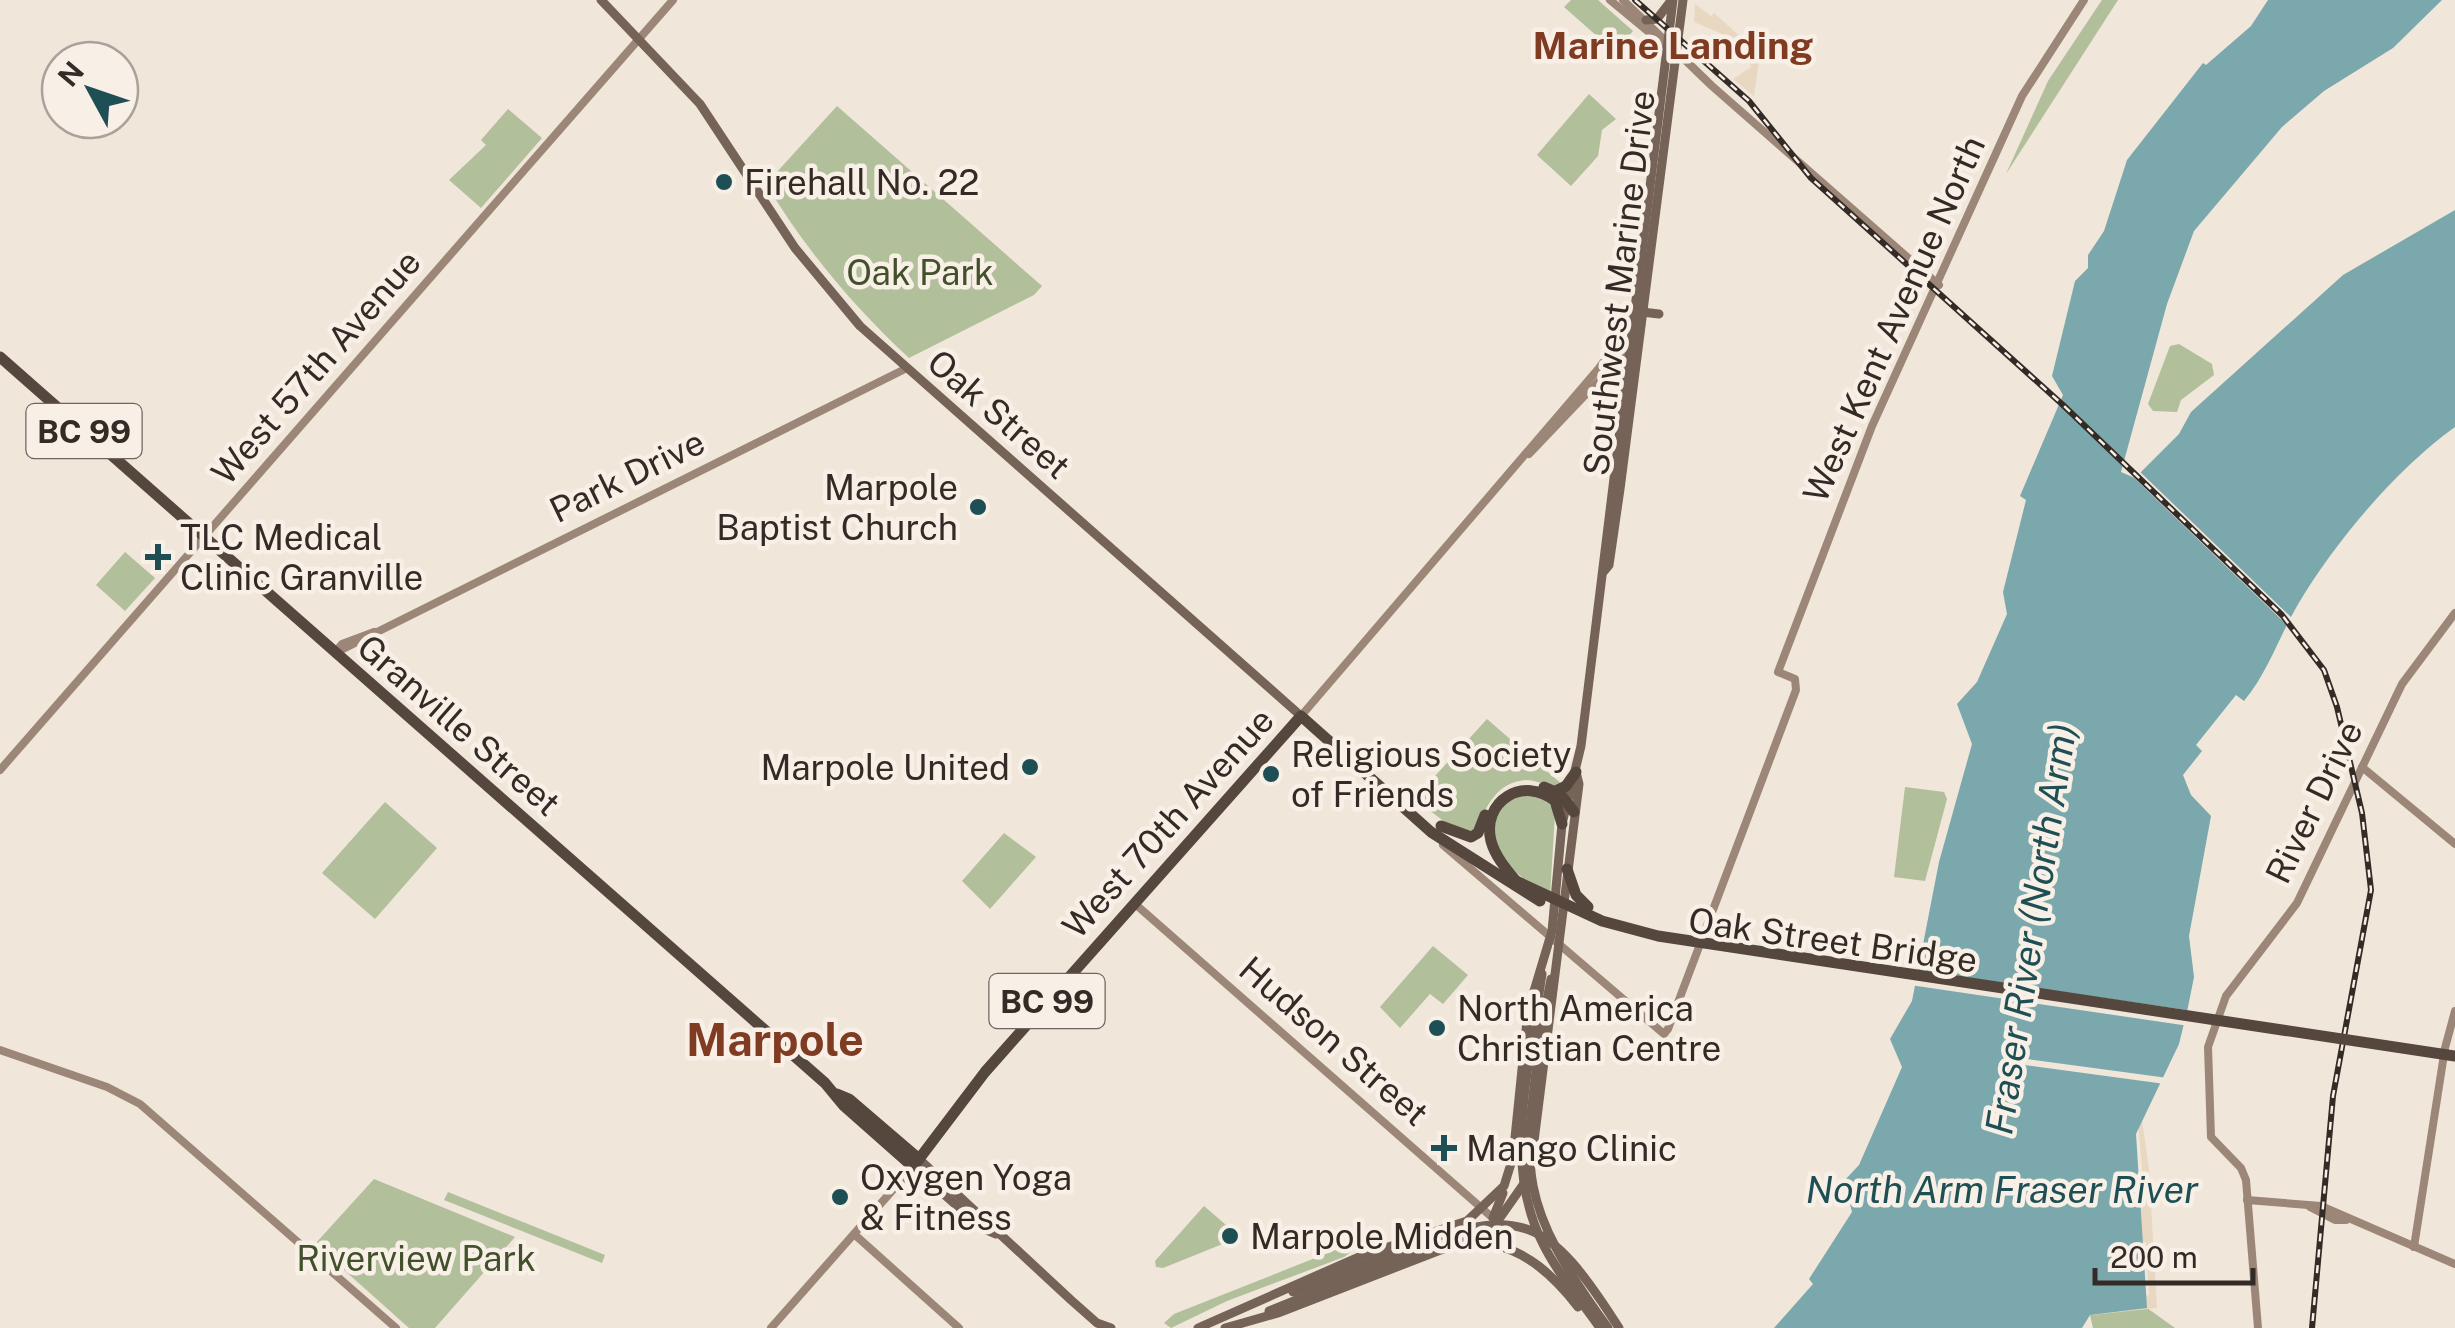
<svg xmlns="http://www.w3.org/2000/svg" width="2455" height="1328" font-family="'Public Sans',sans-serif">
<rect width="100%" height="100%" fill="#f0e6da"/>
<g fill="#b1bf9a">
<polygon points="1571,0 1598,0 1633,31 1615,52 1564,7"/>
<polygon points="2102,0 2118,0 2006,174 2048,81"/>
<polygon points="1589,94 1616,119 1602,130 1598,156 1571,186 1537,155"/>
<path d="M 837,106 L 1042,286 L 1034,295 L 909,358 C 853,306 806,250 766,184 Z"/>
<polygon points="508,109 542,138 481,208 449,180 486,145 481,140"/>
<polygon points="2179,344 2212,364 2214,375 2181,400 2177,412 2153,411 2148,404 2170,346"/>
<polygon points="125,552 155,578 125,611 96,585"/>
<path d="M 1487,719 L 1564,786 C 1550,788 1537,780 1526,780 C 1497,782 1486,806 1477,829 L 1460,833 L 1414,799 Z"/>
<polygon points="1905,787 1944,792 1947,799 1925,881 1894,877"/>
<path d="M 1535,793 L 1549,803 L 1555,814 L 1550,896 C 1512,874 1471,842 1508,798 Z"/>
<polygon points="385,802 437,848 375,919 322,873"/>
<polygon points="1004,833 1036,857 990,909 962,881"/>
<polygon points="1433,946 1468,975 1443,1004 1430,994 1400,1028 1380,1007"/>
<polygon points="374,1179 515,1237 435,1328 409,1328 315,1244"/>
<polygon points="448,1192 605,1255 602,1263 444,1200"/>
<polygon points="1204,1206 1240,1237 1163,1268 1156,1267 1155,1261"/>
<polygon points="1348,1245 1352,1251 1344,1257 1227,1301 1171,1328 1164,1323 1174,1314"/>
<polygon points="2147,1308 2175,1328 2093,1328 2090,1315"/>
</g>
<g fill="#e8d8c1">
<polygon points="1695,4 1711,16 1714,13 1754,49 1762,41 1754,96 1733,79 1751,67 1748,60 1755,55 1748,49 1744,54 1727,36 1694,22"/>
<polygon points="2138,1120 2142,1120 2149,1170 2157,1308 2074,1317 2070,1311 2141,1305 2141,1297 2149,1295 2146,1242 2124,1243 2115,1231 2121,1206 2145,1204"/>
</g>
<path fill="#7aa8ac" d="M 2268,0 L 2442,0 L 2393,48 L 2324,91 L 2282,127 L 2194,231 L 2167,304 L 2121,472 L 2135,478 L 2179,434 L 2191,412 L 2343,275 L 2455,210 L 2455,427 C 2397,468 2334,543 2297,606 C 2278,639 2268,672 2244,701 L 2236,695 L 2196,745 L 2202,751 L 2183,775 L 2191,795 L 2211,816 L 2189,936 L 2194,977 L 2188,1007 L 2179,1044 L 2136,1134 L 2147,1308 L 2090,1315 L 2082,1328 L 1774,1328 L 1813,1284 L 1809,1279 L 1852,1212 L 1844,1181 L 1859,1165 L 1902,1067 L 1890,1039 L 1912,1001 L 1939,862 L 1972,744 L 1957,704 L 1977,682 L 2007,614 L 2003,592 L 2026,500 L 2020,496 L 2063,395 L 2052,376 L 2075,281 L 2088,268 L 2088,255 L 2104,231 L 2127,160 L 2203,63 L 2206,65 L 2251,26 Z"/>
<g fill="#f0e6da">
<polygon points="2137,469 2293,619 2291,629 2126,470 2131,474"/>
<polygon points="1913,970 2193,1011 2189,1026 1910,985"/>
<polygon points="2011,1057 2168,1078 2165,1084 2009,1063"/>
</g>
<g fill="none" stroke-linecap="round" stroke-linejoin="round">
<g stroke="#9b8678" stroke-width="8">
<polyline points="1610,0 1668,48"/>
<polyline points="1623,0 1712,86 1939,285"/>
<polyline points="1529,454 1629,349"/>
<polyline points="335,653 905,369"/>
<polyline points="335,653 342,644 374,632"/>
<polyline points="1301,716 1599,368 1618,343 1632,311"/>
<polyline points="2362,767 2455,844"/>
<polyline points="0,770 673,0"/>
<polyline points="1443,845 1664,1034 1668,1029 1796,690 1795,679 1778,672 1872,426 2022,96 2084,0"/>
<polyline points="1134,903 1494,1219"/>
<polyline points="0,1050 107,1087 140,1104 396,1328"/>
<polyline points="2247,1200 2321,1206 2455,1264"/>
<polyline points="2310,1207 2335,1220 2346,1220"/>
<polyline points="854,1234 959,1328"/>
<polyline points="2414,1247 2445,1048 2455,1011"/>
<polyline points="771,1328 913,1167"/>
<polyline points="2258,1328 2246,1180 2241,1168 2211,1137 2208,1047 2226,996 2297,903 2402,684 2455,613"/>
</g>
<g stroke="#766358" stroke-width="9">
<polyline points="601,0 700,104 795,248 860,326 1301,716"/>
<polyline points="1646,20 1657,19 1670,2"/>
<polyline points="1642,312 1659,314"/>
<polyline points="1608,373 1625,383"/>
<polyline points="1604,571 1609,565 1620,489 1683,0"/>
<polyline points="1536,1013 1542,974"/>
<polyline points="1544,1015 1551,979"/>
<polyline points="1532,1157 1579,784 1576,772"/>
<polyline points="919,1159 1071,1300 1097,1323 1111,1328"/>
<polyline points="913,1167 982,1228 996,1234"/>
<polyline points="1493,1218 1503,1193"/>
<polyline points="1457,1243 1497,1222 1525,1182"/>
<polyline points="1293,1292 1395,1252"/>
<polyline points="1269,1311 1398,1259"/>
<polyline points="1198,1328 1361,1256 1467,1221 1504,1186 1513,1157 1528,1011 1552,931 1562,824 1581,746 1673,0"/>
<polyline points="1225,1328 1278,1313 1443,1249"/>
</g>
<g stroke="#55463e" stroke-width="11">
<polyline points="0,357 825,1083 844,1106 913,1167 985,1072 1301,716 1431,832 1540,901"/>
<polyline points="1544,787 1560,794 1574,812"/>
<polyline points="1556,791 1566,786 1576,772"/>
<polyline points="1441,826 1471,837 1478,833 1485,815"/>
<polyline points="1567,869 1576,895 1588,907"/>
<path d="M 1516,881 C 1506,869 1495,856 1491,841 C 1481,801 1524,775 1555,801 L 1562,824"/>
<polyline points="837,1094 849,1099 919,1159"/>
</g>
<defs>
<polyline id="rail" points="1635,0 1749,101 1811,178 2063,405 2282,615 2324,670 2337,707 2362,813 2371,890 2333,1096 2312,1328"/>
</defs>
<use href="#rail" stroke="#342b27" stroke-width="6"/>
<use href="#rail" stroke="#f8f0e6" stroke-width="2.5" stroke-dasharray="8" stroke-linecap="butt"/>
<g stroke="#766358" stroke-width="9">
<path d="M 1536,1013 C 1525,1090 1506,1171 1543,1244 C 1558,1274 1581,1301 1600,1328"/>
<path d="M 1544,1015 C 1522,1170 1513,1197 1608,1328"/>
<path d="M 1395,1252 C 1521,1203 1547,1215 1619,1328"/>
<path d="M 1398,1259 C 1478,1229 1525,1238 1578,1307"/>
</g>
<polyline stroke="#55463e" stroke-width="11" points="1516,881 1602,921 1658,936 2455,1056"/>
</g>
<g fill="#1e4f54" stroke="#f8f0e6" stroke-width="4">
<circle cx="724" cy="182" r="10"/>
<circle cx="978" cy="507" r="10"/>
<path d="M153 542h10v10h10v10h-10v10h-10v-10h-10v-10h10z"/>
<circle cx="1030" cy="767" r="10"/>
<circle cx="1271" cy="774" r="10"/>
<circle cx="1437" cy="1028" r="10"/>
<path d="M1439 1133h10v10h10v10h-10v10h-10v-10h-10v-10h10z"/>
<circle cx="840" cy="1197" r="10"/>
<circle cx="1230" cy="1236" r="10"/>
</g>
<g text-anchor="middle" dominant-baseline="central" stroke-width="9" stroke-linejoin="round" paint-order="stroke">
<g fill="#f8f0e6" stroke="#6f6660" stroke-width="2.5">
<rect x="26.5" y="404" width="115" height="54" rx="8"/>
<rect x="989.5" y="974" width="115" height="54" rx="8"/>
</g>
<g font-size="32" font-weight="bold" fill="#342b27">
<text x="84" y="431">BC 99</text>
<text x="1047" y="1001">BC 99</text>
</g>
<g font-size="35" fill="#342b27" stroke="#f8f0e6" text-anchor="start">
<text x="744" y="182">Firehall No. 22</text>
<text x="958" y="487" text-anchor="end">Marpole<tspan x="958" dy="40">Baptist Church</tspan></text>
<text x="180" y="537">TLC Medical<tspan x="180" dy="40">Clinic Granville</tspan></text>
<text x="1291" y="754">Religious Society<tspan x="1291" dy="40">of Friends</tspan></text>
<text x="1010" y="767" text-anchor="end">Marpole United</text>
<text x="1457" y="1008">North America<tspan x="1457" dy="40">Christian Centre</tspan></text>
<text x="1466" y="1148">Mango Clinic</text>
<text x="860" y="1177">Oxygen Yoga<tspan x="860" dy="40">&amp; Fitness</tspan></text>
<text x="1250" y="1236">Marpole Midden</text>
</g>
<g font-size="35" fill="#42512c" stroke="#f8f0e6">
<text x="920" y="272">Oak Park</text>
<text x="416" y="1258">Riverview Park</text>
</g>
<g font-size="35" fill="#342b27" stroke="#f8f0e6">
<text transform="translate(1619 283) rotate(-83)">Southwest Marine Drive</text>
<text transform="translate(1894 319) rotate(-66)">West Kent Avenue North</text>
<text transform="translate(316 367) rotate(-49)">West 57th Avenue</text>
<text transform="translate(999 414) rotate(41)">Oak Street</text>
<text transform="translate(627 476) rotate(-26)">Park Drive</text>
<text transform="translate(459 725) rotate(41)">Granville Street</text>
<text transform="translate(2314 802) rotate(-64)">River Drive</text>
<text transform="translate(1168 823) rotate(-48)">West 70th Avenue</text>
<text transform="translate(1833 940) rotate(8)">Oak Street Bridge</text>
<text transform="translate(1334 1041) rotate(41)">Hudson Street</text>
</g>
<g font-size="38" font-weight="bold" fill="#803c23" stroke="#f8f0e6">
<text x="1673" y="45">Marine Landing</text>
</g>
<g font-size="38" font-style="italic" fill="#1e4f54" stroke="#f8f0e6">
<text transform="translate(2031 929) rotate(-81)">Fraser River (North Arm)</text>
<text x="2002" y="1189">North Arm Fraser River</text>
</g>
<g font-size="45" font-weight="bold" fill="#803c23" stroke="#f8f0e6">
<text x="775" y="1039">Marpole</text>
</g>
</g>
<g transform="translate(90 90) rotate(310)"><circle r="48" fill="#f8f0e6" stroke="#aaa19a" stroke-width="2.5"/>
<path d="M0-8L18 38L0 25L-18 38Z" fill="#1e4f54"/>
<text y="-15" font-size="28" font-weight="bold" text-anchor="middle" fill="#342b27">N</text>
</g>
<path d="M2095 1268v15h158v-15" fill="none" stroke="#342b27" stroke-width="5"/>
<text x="2110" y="1268" font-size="30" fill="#342b27" stroke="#f8f0e6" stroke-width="8" paint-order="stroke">200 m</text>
</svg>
